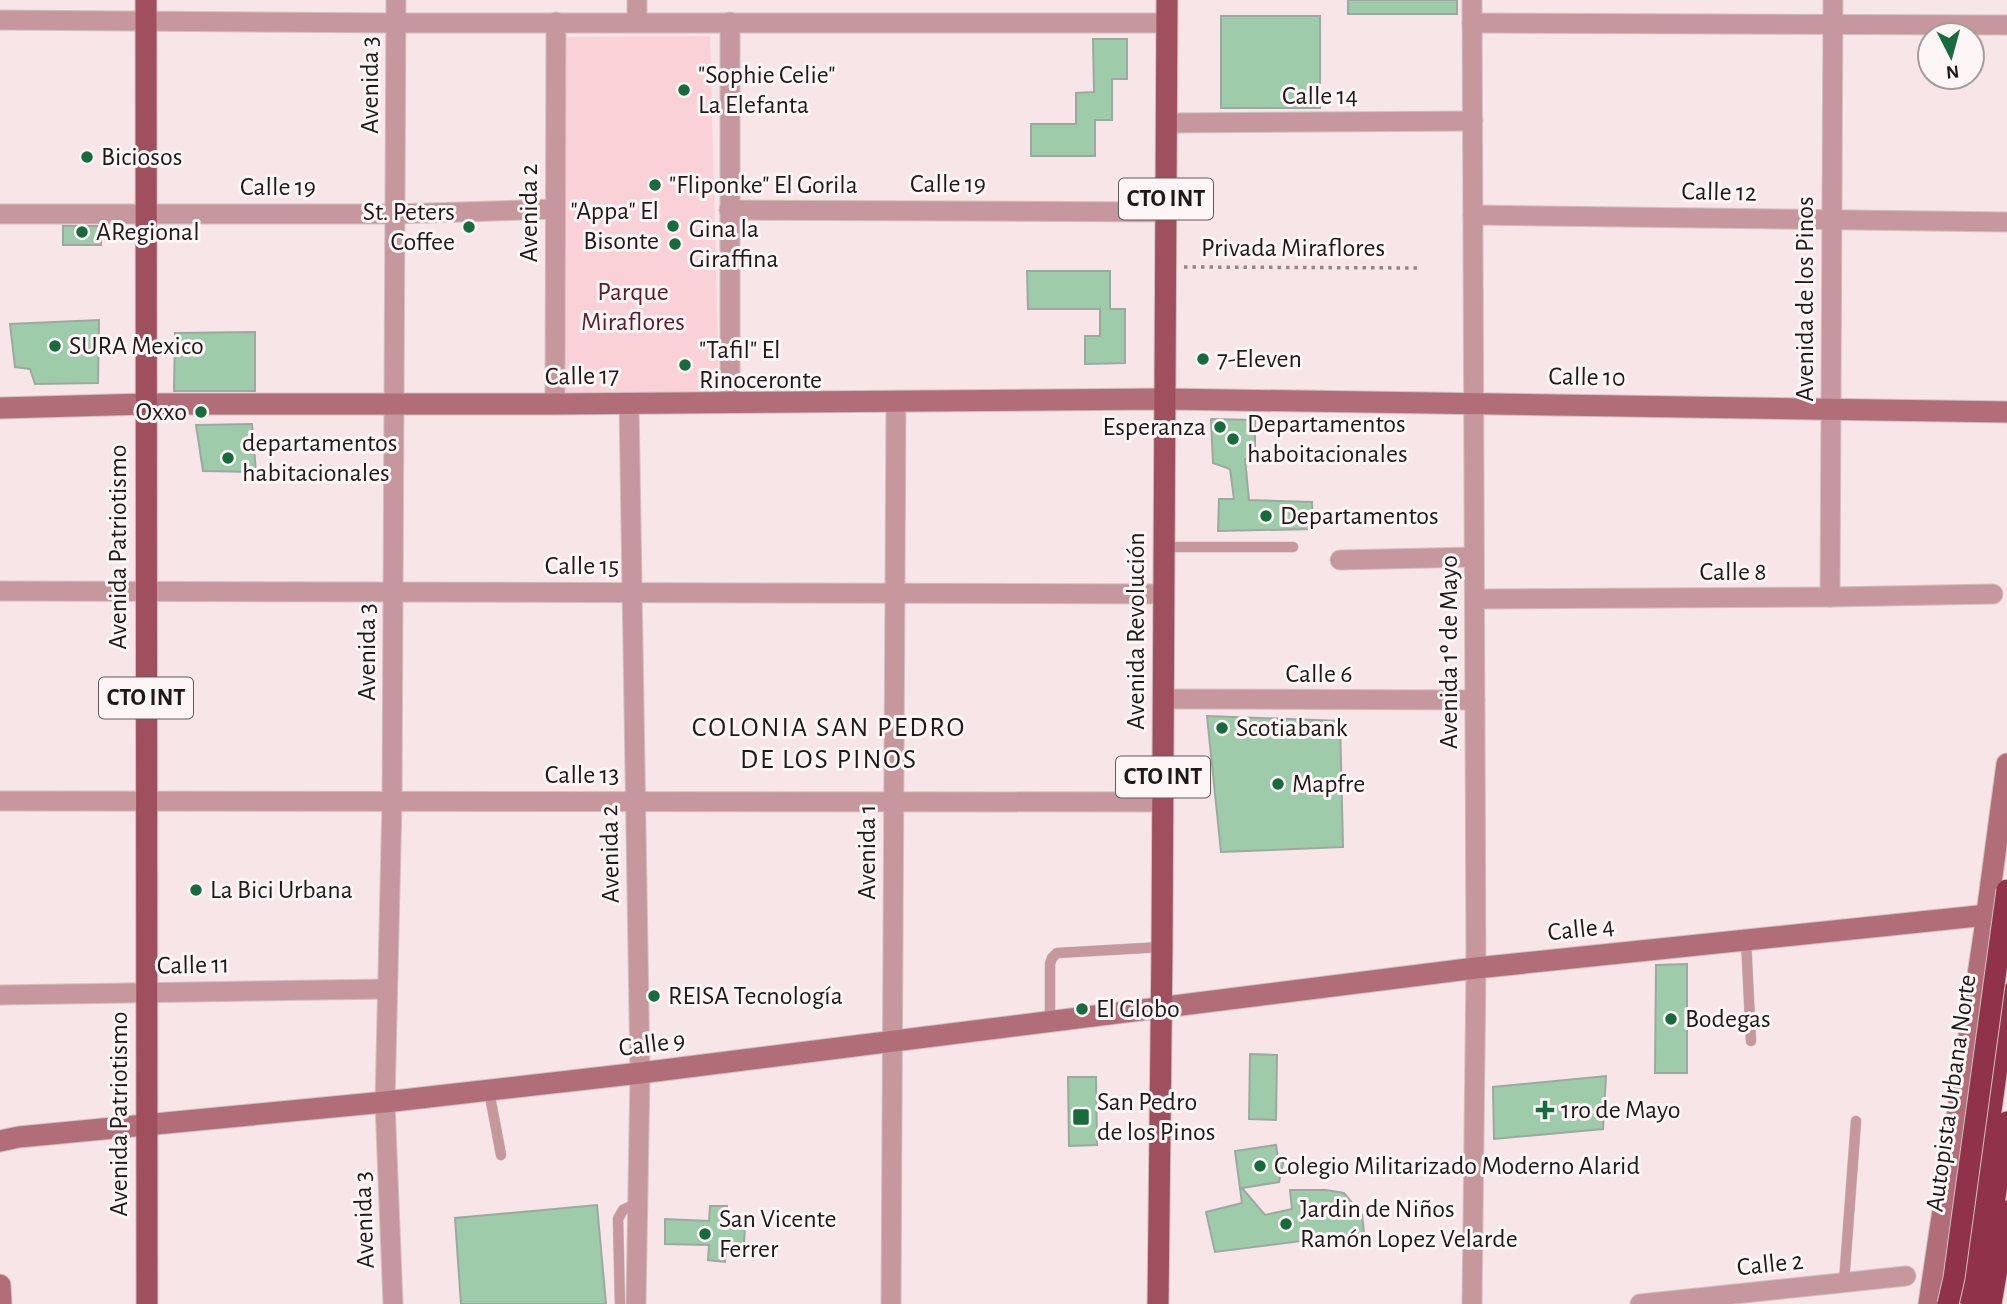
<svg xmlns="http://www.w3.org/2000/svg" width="2007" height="1304" font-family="'Alegreya Sans',sans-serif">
<rect width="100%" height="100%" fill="#f7e5e7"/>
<polygon fill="#fad1d6" points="710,36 719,392 548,393 548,37"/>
<g fill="#9eccab" stroke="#9ca9a0" stroke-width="2">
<rect x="1348" y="0" width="109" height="14"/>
<rect x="1221" y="16" width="99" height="92"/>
<polygon points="1093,39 1127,39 1127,79 1112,79 1112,120 1095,120 1095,156 1031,156 1031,124 1076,124 1076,93 1094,92"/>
<rect x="63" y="226" width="38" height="19"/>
<polygon points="1027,271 1110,271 1110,309 1125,309 1125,363 1085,364 1085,336 1100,336 1100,309 1028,309"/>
<polygon points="99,320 98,383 35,384 30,369 15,367 10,324"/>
<polygon points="255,332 255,391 174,391 175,333"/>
<polygon points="1211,419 1255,420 1255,459 1245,459 1249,500 1312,502 1313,529 1218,531 1219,499 1234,499 1230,469 1213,463"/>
<polygon points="252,424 256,472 203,471 196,425"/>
<polygon points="1207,716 1340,721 1343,847 1221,852"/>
<polygon points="1687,964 1687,1073 1655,1073 1656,965"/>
<polygon points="1250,1054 1277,1055 1276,1120 1249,1119"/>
<polygon points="1606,1076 1603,1129 1494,1139 1493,1087"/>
<polygon points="1068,1077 1096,1077 1097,1145 1069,1146"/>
<polygon points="1276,1145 1278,1158 1284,1159 1279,1182 1242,1188 1265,1215 1292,1209 1290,1190 1326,1190 1344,1193 1362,1215 1364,1233 1215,1252 1206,1212 1242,1203 1235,1151"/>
<polygon points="597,1205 606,1304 461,1304 455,1218"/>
<polygon points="710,1206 727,1206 727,1222 745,1223 744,1245 727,1245 725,1262 708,1260 709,1245 665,1244 665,1219 709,1221"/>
</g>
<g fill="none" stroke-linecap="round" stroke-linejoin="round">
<defs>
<g id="lane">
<polyline points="1164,547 1293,547"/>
<polyline points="1746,940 1751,1041"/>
<polyline points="1050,1021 1050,964 1052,958 1057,953 1162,947"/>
<polyline points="489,1091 501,1155"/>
<polyline points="1844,1282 1856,1121"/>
<polyline points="620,1304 618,1219 623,1210 637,1203"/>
</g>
<g id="street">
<polyline points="637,0 637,22"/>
<polyline points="0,20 396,23 1167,23"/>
<polyline points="730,22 730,403"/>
<polyline points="1472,23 2007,25"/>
<polyline points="1167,123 1473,121"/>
<polyline points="729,210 1166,212"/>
<polyline points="0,214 395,214 555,209"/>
<polyline points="1473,215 2007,222"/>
<polyline points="629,403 640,1073 636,1304"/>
<polyline points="555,404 556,22"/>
<polyline points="1340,560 1474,557"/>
<polyline points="0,591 1164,594"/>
<polyline points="1830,597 1833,0"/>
<polyline points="1475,599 1830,597 1993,594"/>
<polyline points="1164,699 1475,700"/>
<polyline points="0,801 1163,802"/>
<polyline points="0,995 387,989"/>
<polyline points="393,1304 385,1102 392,801 396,0"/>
<polyline points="891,1304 896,401"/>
<polyline points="1472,1304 1476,968 1472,0"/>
<polyline points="1640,1304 1906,1276"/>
</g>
<g id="secondary">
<polyline points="0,408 146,404 555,404 1165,399 2007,412"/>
<polyline points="0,1141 19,1137 385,1102 640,1073 1476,968 2007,913"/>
<polyline points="0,1285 1,1304"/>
<polyline points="1929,1304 1985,928 2007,764"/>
</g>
<g id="primary">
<polyline points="146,0 147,1304"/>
<polyline points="1158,1304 1162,947 1167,0"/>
</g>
<g id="highway">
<polyline points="1960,1293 1984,1162 2007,994"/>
<polyline points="1972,1304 1991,1222 2007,1122"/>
<polyline points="1991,1304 2007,1211"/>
</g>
</defs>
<use href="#lane" stroke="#d0c0c2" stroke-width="11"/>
<use href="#street" stroke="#d0c0c2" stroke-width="21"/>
<use href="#secondary" stroke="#d0c0c2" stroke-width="23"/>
<use href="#primary" stroke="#d0c0c2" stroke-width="23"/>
<use href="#highway" stroke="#d0c0c2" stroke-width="23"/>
<polyline stroke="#938788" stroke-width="3.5" stroke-dasharray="3.5 5" stroke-linecap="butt" points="1184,267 1420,268"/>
<use href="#lane" stroke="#c6979d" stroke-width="10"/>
<use href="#street" stroke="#c6979d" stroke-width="19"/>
<use href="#secondary" stroke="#b16e79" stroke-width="21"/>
<use href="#primary" stroke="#a04f5e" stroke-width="21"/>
<use href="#highway" stroke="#903348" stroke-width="21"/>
<defs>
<polyline id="highway-bridge" points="1948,1304 1954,1278 2007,890"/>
</defs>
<use href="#highway-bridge" stroke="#d0c0c2" stroke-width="23" stroke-linecap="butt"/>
<use href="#highway-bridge" stroke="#903348" stroke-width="21"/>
</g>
<g fill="#176b3d" stroke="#fdf5f6" stroke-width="2.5">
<circle cx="684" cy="90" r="7"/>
<circle cx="87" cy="157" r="7"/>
<circle cx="655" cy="185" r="7"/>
<circle cx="673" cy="226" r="7"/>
<circle cx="469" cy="227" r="7"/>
<circle cx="82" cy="232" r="7"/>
<circle cx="675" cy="244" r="7"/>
<circle cx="55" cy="346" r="7"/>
<circle cx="1203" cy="359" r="7"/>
<circle cx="685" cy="365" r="7"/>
<circle cx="201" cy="412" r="7"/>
<circle cx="1220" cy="427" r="7"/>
<circle cx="1233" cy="439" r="7"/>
<circle cx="228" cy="458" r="7"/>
<circle cx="1266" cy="516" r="7"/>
<circle cx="1222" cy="728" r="7"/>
<circle cx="1278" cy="784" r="7"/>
<circle cx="196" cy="890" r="7"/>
<circle cx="654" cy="996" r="7"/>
<circle cx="1082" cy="1009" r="7"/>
<circle cx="1671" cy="1019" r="7"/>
<path d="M1541.5 1099.5h7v7h7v7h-7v7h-7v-7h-7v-7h7z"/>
<rect x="1072" y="1108" width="18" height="18" rx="3.5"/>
<circle cx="1260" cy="1166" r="7"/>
<circle cx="1286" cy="1224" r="7"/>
<circle cx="705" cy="1234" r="7"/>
</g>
<g text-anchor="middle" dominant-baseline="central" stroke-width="6" stroke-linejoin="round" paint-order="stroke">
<g fill="#fdf5f6" stroke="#625b5b" stroke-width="2">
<rect x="1119" y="178.5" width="94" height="41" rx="5"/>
<rect x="99" y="677.5" width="94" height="41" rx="5"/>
<rect x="1116" y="756.5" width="94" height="41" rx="5"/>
</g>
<g font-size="24" font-weight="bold" fill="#1f1919">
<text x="1166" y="199">CTO INT</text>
<text x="146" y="698">CTO INT</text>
<text x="1163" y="777">CTO INT</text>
</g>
<g font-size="26" fill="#1f1919" stroke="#fdf5f6" text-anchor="start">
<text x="698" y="75">"Sophie Celie"<tspan x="698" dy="30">La Elefanta</tspan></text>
<text x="101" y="157">Biciosos</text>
<text x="669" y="185">"Fliponke" El Gorila</text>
<text x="659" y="211" text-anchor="end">"Appa" El<tspan x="659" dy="30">Bisonte</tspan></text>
<text x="455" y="212" text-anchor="end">St. Peters<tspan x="455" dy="30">Coffee</tspan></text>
<text x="689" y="229">Gina la<tspan x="689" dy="30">Giraffina</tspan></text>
<text x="96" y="232">ARegional</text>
<text x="69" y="346">SURA Mexico</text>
<text x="699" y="350">"Tafil" El<tspan x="699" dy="30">Rinoceronte</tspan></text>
<text x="1217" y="359">7-Eleven</text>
<text x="187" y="412" text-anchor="end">Oxxo</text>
<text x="1247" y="424">Departamentos<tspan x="1247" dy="30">haboitacionales</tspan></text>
<text x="1206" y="427" text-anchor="end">Esperanza</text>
<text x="242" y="443">departamentos<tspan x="242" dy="30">habitacionales</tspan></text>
<text x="1280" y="516">Departamentos</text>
<text x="1236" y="728">Scotiabank</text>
<text x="1292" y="784">Mapfre</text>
<text x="210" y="890">La Bici Urbana</text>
<text x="668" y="996">REISA Tecnología</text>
<text x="1096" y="1009">El Globo</text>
<text x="1685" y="1019">Bodegas</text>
<text x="1097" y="1102">San Pedro<tspan x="1097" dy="30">de los Pinos</tspan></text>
<text x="1561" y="1110">1ro de Mayo</text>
<text x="1274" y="1166">Colegio Militarizado Moderno Alarid</text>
<text x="1300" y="1209">Jardin de Niños<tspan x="1300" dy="30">Ramón Lopez Velarde</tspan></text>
<text x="719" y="1219">San Vicente<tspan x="719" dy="30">Ferrer</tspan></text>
</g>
<g font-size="26" fill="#1f1919" stroke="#fdf5f6">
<text transform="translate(370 85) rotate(-90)">Avenida 3</text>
<text x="1320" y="96">Calle 14</text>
<text x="948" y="184">Calle 19</text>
<text x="278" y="187">Calle 19</text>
<text transform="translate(1719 192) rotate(1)">Calle 12</text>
<text transform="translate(529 213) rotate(-90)">Avenida 2</text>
<text x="1293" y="248">Privada Miraflores</text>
<text transform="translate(1805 299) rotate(-90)">Avenida de los Pinos</text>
<text transform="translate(582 376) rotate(-1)">Calle 17</text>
<text transform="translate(1587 377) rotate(1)">Calle 10</text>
<text transform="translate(118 547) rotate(-90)">Avenida Patriotismo</text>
<text x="582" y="566">Calle 15</text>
<text x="1733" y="572">Calle 8</text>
<text transform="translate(1136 631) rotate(-90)">Avenida Revolución</text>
<text transform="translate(367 652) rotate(-90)">Avenida 3</text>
<text transform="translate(1449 652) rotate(-90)">Avenida 1º de Mayo</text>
<text x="1319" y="674">Calle 6</text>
<text x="582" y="775">Calle 13</text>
<text transform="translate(867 852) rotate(-90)">Avenida 1</text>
<text transform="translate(610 854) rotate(-91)">Avenida 2</text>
<text transform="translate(1581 929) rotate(-6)">Calle 4</text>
<text transform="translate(193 965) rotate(-1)">Calle 11</text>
<text transform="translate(652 1044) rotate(-7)">Calle 9</text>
<text transform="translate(1951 1093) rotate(-82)">Autopista Urbana Norte</text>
<text transform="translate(119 1114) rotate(-90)">Avenida Patriotismo</text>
<text transform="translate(364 1220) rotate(-92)">Avenida 3</text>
<text transform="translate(1770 1264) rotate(-6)">Calle 2</text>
</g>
<g font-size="26" fill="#5c1a2a" stroke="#fdf5f6">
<text x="633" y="292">Parque<tspan x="633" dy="30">Miraflores</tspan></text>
</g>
<g font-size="28" letter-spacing="2" fill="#1f1919" stroke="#fdf5f6">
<text x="829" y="728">COLONIA SAN PEDRO<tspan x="829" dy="32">DE LOS PINOS</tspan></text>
</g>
</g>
<g transform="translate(1951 56) rotate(174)"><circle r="33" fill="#fdf5f6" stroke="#a49d9e" stroke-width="2"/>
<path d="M0-5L12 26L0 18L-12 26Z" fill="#176b3d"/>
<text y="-10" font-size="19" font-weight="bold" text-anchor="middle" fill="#1f1919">N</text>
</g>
</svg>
